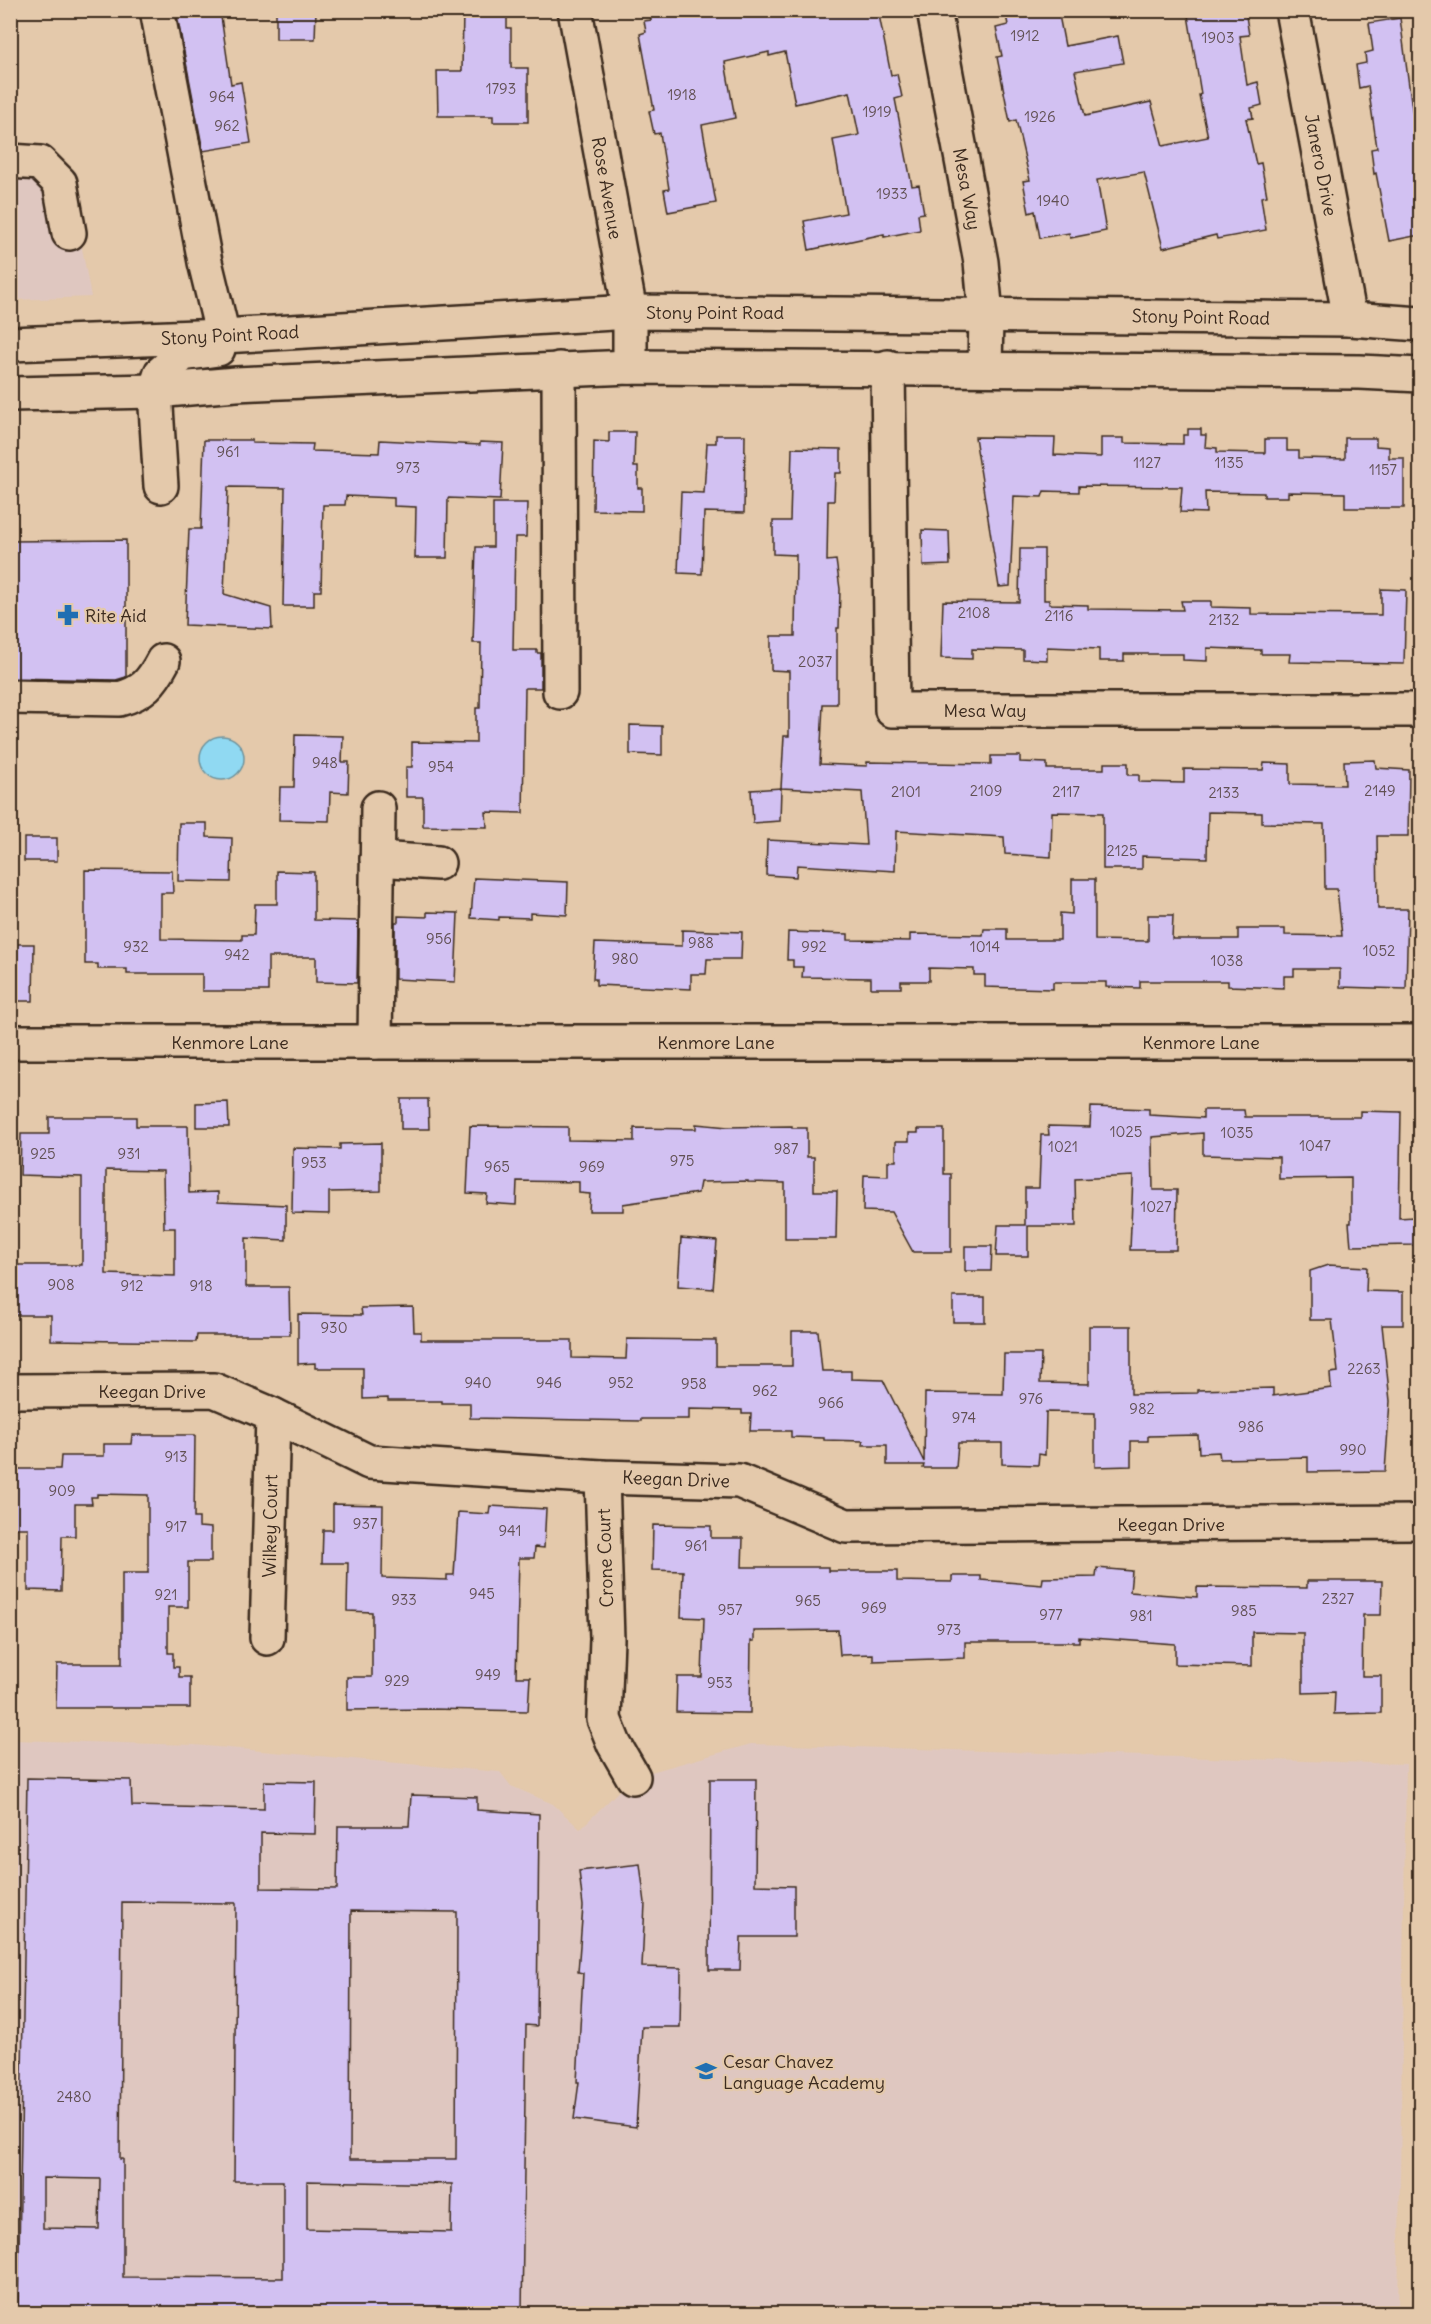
<svg xmlns="http://www.w3.org/2000/svg" width="1431" height="2324" font-family="Delius,sans-serif">
<rect width="100%" height="100%" fill="#e4c9ab"/>
<filter id="ink" filterUnits="userSpaceOnUse"><feTurbulence type="fractalNoise" baseFrequency=".0167" numOctaves="2"/><feDisplacementMap in="SourceGraphic" scale="12" xChannelSelector="R" yChannelSelector="G"/><feConvolveMatrix kernelMatrix="1 2 1 2 8 2 1 2 1" color-interpolation-filters="sRGB"/></filter>
<g filter="url(#ink)">
<g fill="#dfc7c0">
<polygon points="10,151 45,152 67,166 91,297 11,300"/>
<polygon points="11,1740 194,1745 500,1772 511,1786 553,1804 580,1829 633,1777 751,1744 1406,1764 1398,2313 11,2314"/>
</g>
<circle fill="#90d9f2" stroke="#6e939d" stroke-width="1.5" cx="222" cy="758" r="22"/>
<g fill="#d2c1f2" stroke="#3b2a1e" stroke-width="1.5" fill-rule="evenodd">
<polygon points="176,10 220,10 231,84 241,82 251,143 203,151"/>
<polygon points="276,10 316,10 315,39 276,39"/>
<polygon points="463,10 507,10 507,28 511,28 511,68 528,68 528,122 493,122 493,116 438,116 437,71 462,71"/>
<polygon points="649,10 783,10 783,16 809,10 878,10 891,75 897,74 902,97 895,99 912,186 919,185 924,213 918,214 920,230 884,237 884,234 809,250 804,221 846,213 833,140 859,135 850,92 795,104 785,52 769,56 769,52 725,62 735,118 702,125 716,203 668,212 664,190 669,189 660,133 654,134 649,111 654,110 640,34 646,32 644,21 651,20"/>
<polygon points="1005,10 1058,10 1065,46 1118,36 1123,63 1075,71 1085,116 1151,102 1163,146 1208,137 1199,95 1201,94 1188,15 1215,10 1245,10 1249,35 1240,36 1247,85 1258,82 1262,105 1251,108 1253,118 1246,119 1256,164 1261,163 1267,196 1261,197 1266,230 1217,239 1216,235 1163,248 1144,172 1097,180 1106,231 1070,238 1069,233 1040,238 1035,211 1029,213 1023,181 1030,180 1016,120 1010,122 997,57 1002,56 996,28 1008,25"/>
<polygon points="1400,18 1415,131 1420,130 1420,235 1389,241 1376,173 1374,174 1371,149 1377,148 1368,86 1359,88 1356,65 1366,63 1365,53 1373,51 1369,23"/>
<polygon points="1188,429 1201,429 1201,435 1206,435 1205,447 1217,448 1217,452 1265,453 1265,439 1287,439 1287,451 1299,451 1299,458 1345,459 1345,438 1376,438 1376,446 1389,447 1389,458 1404,458 1404,508 1345,508 1345,493 1288,492 1288,497 1264,497 1264,493 1205,492 1206,513 1180,512 1182,487 1079,486 1079,492 1044,491 1042,497 1014,496 1010,586 999,587 975,437 1055,438 1054,455 1101,457 1101,438 1124,438 1124,443 1183,444 1183,435 1188,435"/>
<polygon points="609,432 635,432 634,467 638,467 638,488 642,488 642,511 593,510 594,441 609,442"/>
<polygon points="716,435 745,435 744,513 704,512 702,574 678,573 681,492 704,493 707,443 716,443"/>
<polygon points="204,440 252,440 252,443 313,444 312,451 379,453 380,440 480,445 480,442 503,443 500,500 448,498 447,558 415,558 416,507 394,506 394,498 346,496 345,505 323,505 321,591 314,591 314,606 283,606 285,488 228,487 224,594 271,608 272,629 185,625 189,529 201,529"/>
<polygon points="792,448 841,449 841,473 835,473 834,501 828,501 827,561 836,560 840,589 839,628 837,628 837,704 823,704 820,764 867,766 867,762 991,764 991,756 1020,756 1020,762 1047,763 1047,769 1104,769 1104,763 1128,763 1128,775 1139,775 1139,782 1184,783 1184,769 1263,770 1264,763 1290,764 1290,784 1345,785 1344,761 1375,760 1376,768 1409,770 1408,836 1377,836 1378,909 1408,909 1406,989 1340,987 1340,969 1294,969 1294,976 1284,976 1284,988 1228,986 1228,981 1140,981 1140,988 1106,987 1106,982 1053,982 1053,989 985,987 985,975 974,975 974,969 929,968 929,981 901,981 901,988 871,988 871,978 802,977 803,967 793,967 793,960 787,960 788,932 848,934 848,940 910,941 910,934 983,935 984,929 1007,929 1007,940 1060,940 1060,913 1072,914 1072,879 1095,879 1095,940 1148,941 1148,915 1173,915 1172,939 1238,939 1238,929 1285,929 1285,935 1342,936 1337,889 1325,889 1324,824 1262,823 1262,813 1208,812 1207,858 1142,856 1142,869 1103,869 1103,813 1052,812 1051,857 1005,854 1004,837 896,831 895,871 797,865 796,877 766,875 767,840 866,845 862,792 781,788 784,736 789,736 789,671 771,670 771,636 795,636 796,555 773,554 773,521 790,521"/>
<polygon points="493,503 527,503 526,537 515,537 513,650 537,650 537,653 541,653 541,688 525,688 523,813 486,812 487,827 423,826 423,797 406,797 406,767 412,767 412,742 476,743 476,708 480,708 481,643 473,643 476,547 493,547"/>
<polygon points="922,530 949,531 950,565 923,566"/>
<polygon points="126,540 126,677 116,680 10,678 10,541"/>
<polygon points="1020,549 1044,549 1044,600 1049,600 1049,604 1088,605 1088,609 1183,610 1181,601 1211,601 1211,607 1251,608 1251,614 1381,615 1381,589 1406,590 1404,664 1289,662 1290,654 1261,654 1261,650 1207,648 1207,661 1183,660 1183,654 1124,654 1124,661 1099,661 1099,649 1047,647 1047,660 1023,659 1023,650 972,649 972,659 941,658 943,601 1019,602"/>
<polygon points="630,725 662,726 662,755 630,754"/>
<polygon points="295,735 343,736 342,762 349,762 348,793 330,792 329,821 279,820 280,787 294,787"/>
<polygon points="781,788 780,821 753,823 751,790"/>
<polygon points="179,823 207,823 207,837 232,838 231,882 178,881"/>
<rect x="24" y="838" width="33" height="23"/>
<polygon points="85,870 172,871 173,893 161,893 161,939 242,940 242,935 254,935 255,904 277,904 277,871 314,872 314,920 358,921 357,983 316,982 316,957 268,957 268,991 202,991 202,974 127,974 127,969 98,969 98,964 85,964"/>
<polygon points="474,878 568,882 567,915 530,913 530,918 499,917 499,920 471,918"/>
<polygon points="427,912 458,913 455,982 395,979 395,922 398,922 398,916 427,917"/>
<polygon points="682,930 742,932 741,959 707,959 706,974 691,974 691,989 596,985 596,979 593,979 595,943 682,946"/>
<polygon points="10,944 34,944 33,1001 10,1001"/>
<polygon points="401,1099 428,1099 429,1129 401,1129"/>
<polygon points="228,1102 229,1127 196,1127 196,1103"/>
<polygon points="1091,1107 1149,1109 1149,1115 1203,1118 1203,1110 1244,1110 1245,1117 1360,1117 1360,1111 1401,1112 1399,1218 1414,1217 1415,1245 1351,1246 1349,1223 1351,1223 1351,1178 1279,1179 1279,1157 1203,1155 1203,1133 1152,1137 1153,1190 1177,1190 1176,1250 1130,1250 1133,1176 1075,1179 1076,1226 1028,1226 1028,1256 996,1256 998,1225 1025,1225 1025,1188 1039,1188 1041,1135 1049,1135 1048,1126 1090,1127"/>
<path d="M 49,1117 L 136,1117 L 136,1126 L 188,1126 L 189,1193 L 218,1192 L 218,1202 L 286,1205 L 286,1240 L 246,1238 L 246,1287 L 289,1287 L 290,1335 L 197,1335 L 196,1342 L 51,1340 L 51,1315 L 10,1315 L 10,1265 L 82,1265 L 82,1177 L 20,1175 L 21,1134 L 49,1134 ZM 106,1170 L 163,1171 L 164,1228 L 175,1228 L 175,1276 L 106,1274 Z"/>
<polygon points="696,1124 728,1127 792,1126 792,1128 807,1128 807,1157 814,1157 814,1191 837,1191 836,1239 785,1239 785,1183 748,1182 748,1181 700,1182 698,1193 623,1204 623,1211 589,1211 590,1194 579,1193 579,1182 517,1181 516,1205 486,1203 487,1194 467,1193 470,1126 568,1127 568,1140 634,1141 634,1128 696,1129"/>
<polygon points="918,1129 944,1129 944,1174 951,1174 951,1252 913,1252 891,1212 863,1211 864,1175 888,1176 888,1161 896,1161 896,1141 909,1141 909,1133 918,1133"/>
<polygon points="381,1143 381,1191 329,1192 329,1214 292,1213 293,1148 340,1149 340,1144"/>
<polygon points="681,1238 717,1241 713,1289 678,1286"/>
<polygon points="965,1246 992,1246 991,1271 965,1271"/>
<polygon points="1328,1265 1367,1267 1366,1291 1403,1292 1403,1325 1382,1325 1390,1401 1385,1471 1308,1472 1308,1457 1220,1459 1219,1452 1199,1453 1198,1435 1148,1436 1148,1441 1131,1441 1131,1466 1095,1467 1095,1413 1046,1412 1045,1455 1039,1454 1038,1465 1002,1464 1002,1443 958,1443 956,1468 923,1468 924,1465 887,1465 887,1445 862,1445 863,1441 824,1440 824,1438 791,1437 791,1431 750,1431 751,1414 742,1414 742,1410 689,1409 689,1419 641,1419 641,1421 470,1418 470,1403 442,1403 442,1401 388,1401 388,1398 363,1399 363,1368 315,1368 315,1363 298,1364 298,1314 362,1315 361,1308 413,1307 414,1332 421,1332 421,1340 572,1340 572,1358 626,1359 627,1339 716,1340 716,1366 792,1366 792,1331 818,1331 822,1371 851,1371 851,1379 883,1380 924,1462 925,1393 1003,1394 1004,1354 1041,1354 1040,1383 1089,1384 1089,1326 1131,1326 1131,1394 1197,1393 1197,1390 1273,1388 1273,1396 1331,1388 1330,1373 1338,1372 1332,1320 1310,1320 1310,1271"/>
<rect x="953" y="1297" width="32" height="25"/>
<polygon points="132,1435 195,1435 194,1518 199,1518 199,1527 211,1528 211,1562 188,1562 188,1607 168,1607 168,1653 173,1653 173,1667 179,1667 179,1677 190,1677 190,1708 56,1708 57,1664 122,1664 122,1573 148,1573 148,1495 97,1494 97,1497 91,1497 92,1504 75,1504 75,1536 62,1536 61,1591 28,1590 28,1528 10,1528 10,1469 60,1469 61,1456 104,1456 104,1444 131,1444"/>
<polygon points="333,1504 383,1505 382,1578 447,1580 447,1575 454,1575 458,1512 489,1514 490,1506 546,1509 544,1548 535,1547 534,1558 519,1558 516,1677 530,1677 528,1711 431,1709 347,1710 347,1677 372,1677 372,1612 347,1611 348,1563 322,1563 323,1530 333,1530"/>
<polygon points="653,1525 711,1526 711,1538 743,1538 742,1567 828,1567 828,1571 897,1571 897,1581 952,1582 952,1576 981,1576 981,1580 1042,1585 1043,1578 1096,1577 1097,1568 1132,1571 1130,1592 1197,1597 1197,1587 1307,1588 1307,1581 1382,1581 1381,1615 1363,1615 1362,1676 1381,1676 1381,1713 1334,1714 1335,1692 1303,1693 1303,1633 1252,1632 1252,1666 1175,1664 1175,1644 1079,1637 1079,1642 965,1642 965,1658 873,1661 873,1654 840,1655 838,1630 754,1631 754,1641 751,1641 750,1713 676,1712 677,1677 702,1677 704,1618 681,1617 683,1571 652,1570"/>
<path d="M 27,1778 L 131,1780 L 132,1806 L 264,1809 L 264,1781 L 316,1782 L 315,1834 L 261,1833 L 261,1888 L 337,1889 L 338,1826 L 409,1826 L 411,1795 L 477,1797 L 477,1810 L 539,1814 L 537,2026 L 526,2025 L 522,2313 L 18,2313 ZM 122,1902 L 236,1903 L 234,2181 L 283,2181 L 283,2278 L 123,2277 L 123,2159 L 120,2159 ZM 351,1911 L 457,1912 L 456,2159 L 350,2159 ZM 43,2178 L 100,2179 L 99,2229 L 43,2228 ZM 307,2181 L 452,2184 L 451,2232 L 307,2229 Z"/>
<polygon points="710,1779 756,1779 755,1885 794,1886 794,1937 741,1937 740,1970 709,1970"/>
<polygon points="640,1864 645,1903 642,1967 681,1968 680,2027 642,2027 636,2127 574,2119 579,2082 577,2082 583,1973 578,1972 583,1906 579,1871"/>
</g>
<g fill="none" stroke-linecap="round" stroke-linejoin="round">
<defs>
<g id="minor">
<polyline points="157,10 205,262 223,336"/>
<polyline points="575,10 630,312 630,367"/>
<polyline points="934,10 981,262 986,315 985,369"/>
<polyline points="1292,10 1350,319"/>
<polyline points="10,161 40,163 60,183 69,233"/>
<polyline points="888,367 892,710 1420,710"/>
<polyline points="559,369 560,692"/>
<polyline points="155,391 161,486"/>
<path d="M 10,697 L 119,699 C 143,693 152,682 163,661"/>
<polyline points="377,859 438,863"/>
<polyline points="10,1042 1420,1042"/>
<polyline points="375,1042 378,808"/>
<polyline points="10,1391 214,1390 273,1415 369,1462 602,1477 739,1481 846,1526 1420,1522"/>
<polyline points="602,1477 607,1639 604,1719 614,1744 633,1777"/>
<polyline points="267,1638 273,1415"/>
</g>
<g id="major">
<polyline points="10,344 223,336 630,312 1350,319 1420,324"/>
<polyline points="155,391 161,373 183,354 218,349"/>
<polyline points="10,394 155,391 236,384 630,367 1360,372 1420,375"/>
</g>
</defs>
<use href="#minor" stroke="#3b2a1e" stroke-width="38"/>
<use href="#major" stroke="#3b2a1e" stroke-width="38"/>
<use href="#minor" stroke="#e4c9ab" stroke-width="33"/>
<use href="#major" stroke="#e4c9ab" stroke-width="33"/>
</g>
</g>
<defs>
<symbol id="pharmacy-bare" viewBox="-9 -9 18 18"><path d="M-2-6h4v4h4v4h-4v4h-4v-4h-4v-4h4Z" fill="#1f6fb2" stroke="#e4c9ab" stroke-width="2.5" paint-order="stroke"/></symbol>
<symbol id="school-bare" viewBox="-9 -9 18 18"><path d="M0-5L7-2L0 1L-7-2ZM-4 1L0 2.5L4 1V4Q0 6-4 4Z" fill="#1f6fb2" stroke="#e4c9ab" stroke-width="2.5" paint-order="stroke"/></symbol>
</defs>
<g fill-rule="evenodd">
<use href="#pharmacy-bare" x="53" y="600" width="30" height="30"/>
<use href="#school-bare" x="691" y="2056" width="30" height="30"/>
</g>
<g text-anchor="middle" dominant-baseline="central" stroke-width="4.5" stroke-linejoin="round" paint-order="stroke">
<g font-size="15" fill="#615053">
<text x="1025" y="35">1912</text>
<text x="1218" y="37">1903</text>
<text x="501" y="88">1793</text>
<text x="682" y="94">1918</text>
<text x="222" y="96">964</text>
<text x="877" y="111">1919</text>
<text x="1040" y="116">1926</text>
<text x="227" y="125">962</text>
<text x="892" y="193">1933</text>
<text x="1053" y="200">1940</text>
<text x="228" y="451">961</text>
<text x="1147" y="462">1127</text>
<text x="1229" y="462">1135</text>
<text x="408" y="467">973</text>
<text x="1383" y="469">1157</text>
<text x="974" y="612">2108</text>
<text x="1059" y="615">2116</text>
<text x="1224" y="619">2132</text>
<text x="815" y="661">2037</text>
<text x="325" y="762">948</text>
<text x="441" y="766">954</text>
<text x="986" y="790">2109</text>
<text x="1380" y="790">2149</text>
<text x="906" y="791">2101</text>
<text x="1066" y="791">2117</text>
<text x="1224" y="792">2133</text>
<text x="1122" y="850">2125</text>
<text x="439" y="938">956</text>
<text x="701" y="942">988</text>
<text x="136" y="946">932</text>
<text x="814" y="946">992</text>
<text x="985" y="946">1014</text>
<text x="1379" y="950">1052</text>
<text x="237" y="954">942</text>
<text x="625" y="958">980</text>
<text x="1227" y="960">1038</text>
<text x="1126" y="1131">1025</text>
<text x="1237" y="1132">1035</text>
<text x="1315" y="1145">1047</text>
<text x="1063" y="1146">1021</text>
<text x="786" y="1148">987</text>
<text x="43" y="1153">925</text>
<text x="129" y="1153">931</text>
<text x="682" y="1160">975</text>
<text x="314" y="1162">953</text>
<text x="497" y="1166">965</text>
<text x="592" y="1166">969</text>
<text x="1156" y="1206">1027</text>
<text x="61" y="1284">908</text>
<text x="132" y="1285">912</text>
<text x="201" y="1285">918</text>
<text x="334" y="1327">930</text>
<text x="1364" y="1368">2263</text>
<text x="478" y="1382">940</text>
<text x="549" y="1382">946</text>
<text x="621" y="1382">952</text>
<text x="694" y="1383">958</text>
<text x="765" y="1390">962</text>
<text x="1031" y="1398">976</text>
<text x="831" y="1402">966</text>
<text x="1142" y="1408">982</text>
<text x="964" y="1417">974</text>
<text x="1251" y="1426">986</text>
<text x="1353" y="1449">990</text>
<text x="176" y="1456">913</text>
<text x="62" y="1490">909</text>
<text x="365" y="1523">937</text>
<text x="176" y="1526">917</text>
<text x="510" y="1530">941</text>
<text x="696" y="1545">961</text>
<text x="482" y="1593">945</text>
<text x="166" y="1594">921</text>
<text x="1338" y="1598">2327</text>
<text x="404" y="1599">933</text>
<text x="808" y="1600">965</text>
<text x="874" y="1607">969</text>
<text x="730" y="1609">957</text>
<text x="1244" y="1610">985</text>
<text x="1051" y="1614">977</text>
<text x="1141" y="1615">981</text>
<text x="949" y="1629">973</text>
<text x="488" y="1674">949</text>
<text x="397" y="1680">929</text>
<text x="720" y="1682">953</text>
<text x="74" y="2096">2480</text>
</g>
<g font-size="18" fill="#3b2a1e" stroke="#e4c9ab">
<text transform="translate(1321 165) rotate(79)">Janero Drive</text>
<text transform="translate(607 188) rotate(80)">Rose Avenue</text>
<text transform="translate(967 189) rotate(79)">Mesa Way</text>
<text x="715" y="312">Stony Point Road</text>
<text transform="translate(1201 317) rotate(1)">Stony Point Road</text>
<text transform="translate(230 335) rotate(-3)">Stony Point Road</text>
<text x="985" y="710">Mesa Way</text>
<text x="230" y="1042">Kenmore Lane</text>
<text x="716" y="1042">Kenmore Lane</text>
<text x="1201" y="1042">Kenmore Lane</text>
<text x="152" y="1391">Keegan Drive</text>
<text transform="translate(676 1479) rotate(2)">Keegan Drive</text>
<text x="1171" y="1524">Keegan Drive</text>
<text transform="translate(270 1526) rotate(-89)">Wilkey Court</text>
<text transform="translate(605 1558) rotate(-92)">Crone Court</text>
</g>
<g font-size="18" fill="#3b2a1e" stroke="#e4c9ab" text-anchor="start">
<text x="85" y="615">Rite Aid</text>
<text x="723" y="2061">Cesar Chavez<tspan x="723" dy="21">Language Academy</tspan></text>
</g>
</g>
<rect width="1431" height="2324" fill="none" stroke="#e4c9ab" stroke-width="36"/>
<rect x="18" y="18" width="1395" height="2288" fill="none" stroke="#3b2a1e" stroke-width="2" filter="url(#ink)"/>
</svg>
